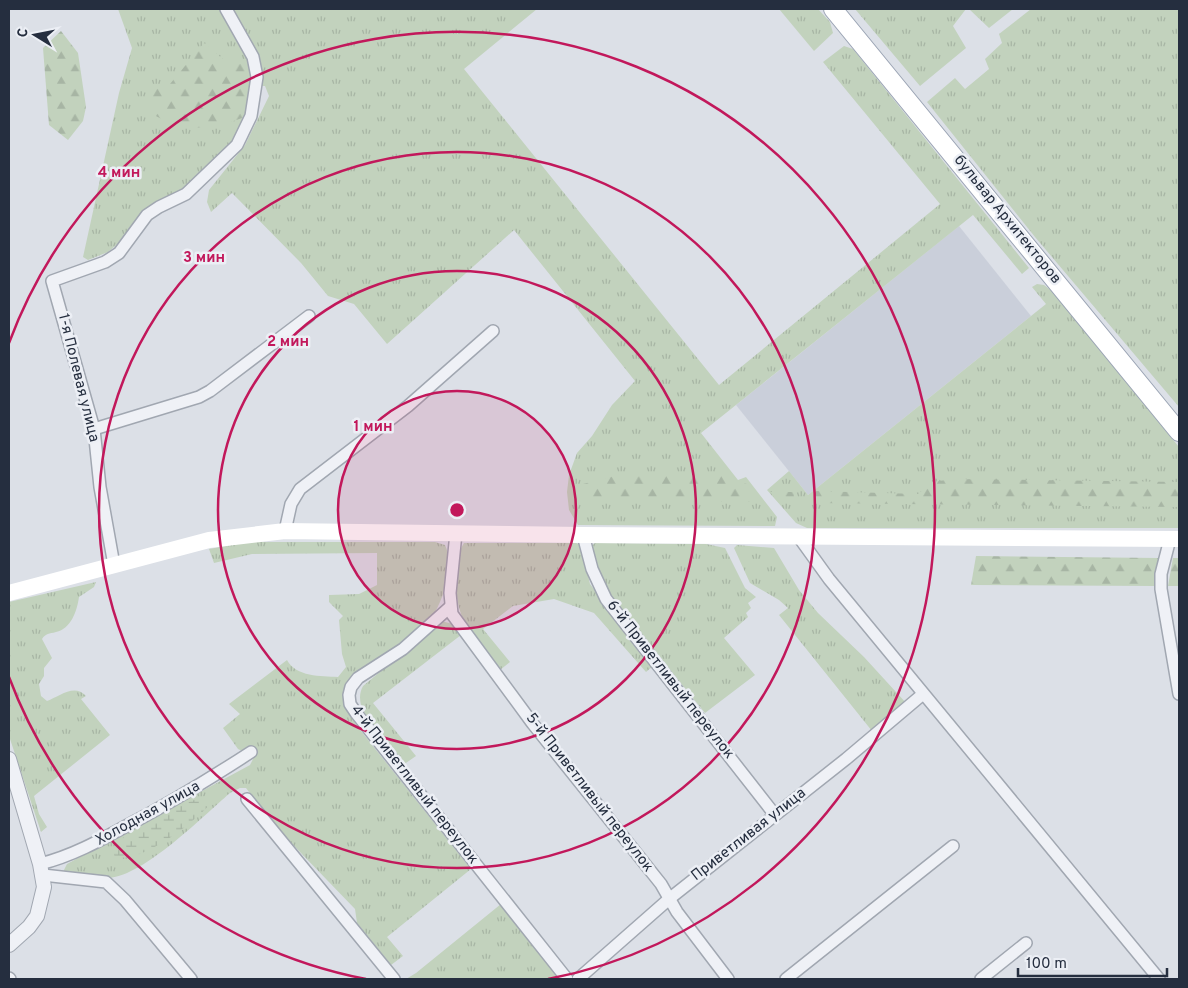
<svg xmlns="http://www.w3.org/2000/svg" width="1188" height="988" font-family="Overpass,sans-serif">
<defs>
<pattern id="grass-tufts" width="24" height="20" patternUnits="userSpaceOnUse" patternTransform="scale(1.25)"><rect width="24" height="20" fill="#c2d2bd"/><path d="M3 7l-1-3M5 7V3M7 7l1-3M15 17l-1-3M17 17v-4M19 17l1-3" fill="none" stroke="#a7b5a4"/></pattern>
<pattern id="forest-firs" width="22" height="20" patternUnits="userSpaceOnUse" patternTransform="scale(1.25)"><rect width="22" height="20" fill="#c2d2bd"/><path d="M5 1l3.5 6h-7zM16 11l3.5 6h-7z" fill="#a7b5a4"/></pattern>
<pattern id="wetland-marsh" width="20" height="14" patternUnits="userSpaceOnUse" patternTransform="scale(1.25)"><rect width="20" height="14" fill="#c2d2bd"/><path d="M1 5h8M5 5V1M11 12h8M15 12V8" fill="none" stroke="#a7b5a4"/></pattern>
</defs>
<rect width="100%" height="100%" fill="#dce0e7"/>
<polygon fill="#cacfda" points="959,226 1031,316 808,495 736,405"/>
<g fill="url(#grass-tufts)">
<polygon points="118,9 537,9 464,69 719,385 940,204 823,62 844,46 853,49 1029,268 1022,274 973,215 701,433 738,480 746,477 777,517 775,526 578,525 569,510 567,492 569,475 577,453 592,436 612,405 635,381 514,230 387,344 354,304 328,296 301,263 232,193 211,212 207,202 209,190 245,145 269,96 265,86 253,86 242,126 228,147 186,187 152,204 139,217 131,233 108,252 88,260 83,257 119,93 132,48"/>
<polygon points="779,9 818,9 830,22 833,33 814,51"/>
<polygon points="855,9 966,9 953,26 966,48 920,86"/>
<polygon points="969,9 1013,9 989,28"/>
<polygon points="1031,9 1179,9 1179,407 1035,237 927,102 955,78 965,89 989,69 985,59 1002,43 999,34"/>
<polygon points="1037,284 1044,285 1052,291 1179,447 1179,528 807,528 796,523 767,490 789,471 808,495 1046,304 1032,287"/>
<path d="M 248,542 L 435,542 L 445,545 C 454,564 445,595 435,612 L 345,694 L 345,706 L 357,726 L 471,869 L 387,937 L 403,956 L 391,965 L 357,923 L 355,909 L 271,822 L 246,788 L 240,788 L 230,793 C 202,817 145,875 109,878 C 95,879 77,874 63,872 L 67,864 L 250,765 L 254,757 L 238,749 L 223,728 L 240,714 L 229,704 L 287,660 C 296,677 321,676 338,677 L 346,667 L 342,654 L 339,620 L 343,616 L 329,602 L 329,595 L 359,594 L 377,585 L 377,553 L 252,554 L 214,563 L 209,549 Z"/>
<path d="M 464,543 L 576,543 L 581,545 L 590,584 L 653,666 L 646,672 L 594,613 L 554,599 L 513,606 L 483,629 L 510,662 L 500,670 C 472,633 453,622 457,572 C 458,561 458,552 464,543 Z"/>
<polygon points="595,543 706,544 725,548 745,588 756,597 748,603 751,608 746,613 748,617 724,638 755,675 705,713 608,594 591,551 591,546"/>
<polygon points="737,545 774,548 799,590 818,613 864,657 907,704 872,731 779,615 788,608 779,600 750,583 734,548"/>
<path d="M 96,582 L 94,587 L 79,597 C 77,611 71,629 56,632 C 49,634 46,633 42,639 L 52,658 L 44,668 L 44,676 L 39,684 L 41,696 L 47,701 C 59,697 74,683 86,696 L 81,699 L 110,735 L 34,796 L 39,814 L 47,827 L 41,832 L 9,736 L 9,602 Z"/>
<path d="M 441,621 L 453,624 L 461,635 L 373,703 L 416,756 L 403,765 C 388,745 349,711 363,686 Z"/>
<polygon points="501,904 562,979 406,979 416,973"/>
</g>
<g fill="url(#forest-firs)">
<polygon points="61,31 78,53 86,107 83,121 68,140 49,125 43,48"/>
<polygon points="204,43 224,60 239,62 250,71 249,102 245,117 213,128 177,127 152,114 146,92 170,84"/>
<polygon points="622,474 732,476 738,482 747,484 761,502 607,500 580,496 583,484"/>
<polygon points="953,479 1179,482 1179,507 814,503 814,491 918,494 932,482"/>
<polygon points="770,492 794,492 794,503 779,503"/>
<polygon points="976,556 1159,558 1155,586 971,585"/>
<polygon points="1173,558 1179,558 1179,586 1168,586"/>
</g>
<path fill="url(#wetland-marsh)" d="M 208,795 L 213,795 L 214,800 C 197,820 143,864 115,857 L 112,850 L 119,840 L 183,804 Z"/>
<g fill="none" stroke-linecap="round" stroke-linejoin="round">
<defs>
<g id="minor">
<polyline points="94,429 199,397 210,391 309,316"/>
<polyline points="285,531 291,504 300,489 408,406 493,331"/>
<polyline points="456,533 450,593 452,614 533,724 661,884 677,912 728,979"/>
<polyline points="583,535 592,569 606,599 775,815"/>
<polyline points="798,536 829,579 1159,979"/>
<polyline points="1170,539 1161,574 1161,589 1179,694"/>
<polyline points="114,565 100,487 94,429 52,281 105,262 119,253 147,215 159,207 186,194 237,145 251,116 257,77 253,57 226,9"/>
<polyline points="450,607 403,649 358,678 351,687 349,695 350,704 356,713 567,979"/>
<polyline points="247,799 394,979"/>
<path d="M 40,864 C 72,856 99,841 128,825 C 170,803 211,778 251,752"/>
<polyline points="43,875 106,882 125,900 191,979"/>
<polyline points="9,978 10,979"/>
<polyline points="578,979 669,899 846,759 923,694"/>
<polyline points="786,979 953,846"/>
<polyline points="981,979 1026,943"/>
</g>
<polyline id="tertiary" points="9,759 40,864 44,887 37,916 29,927 9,945"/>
<polyline id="primary" points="833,9 1179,432"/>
</defs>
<use href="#minor" stroke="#a1a7b1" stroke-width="14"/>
<use href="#tertiary" stroke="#a1a7b1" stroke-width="16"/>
<use href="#primary" stroke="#9ba4b4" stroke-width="20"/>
<use href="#minor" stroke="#eff1f6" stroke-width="11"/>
<use href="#tertiary" stroke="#eff1f6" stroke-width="14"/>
<polyline stroke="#fff" stroke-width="16" points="9,593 209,540 285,531 583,535 1179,539"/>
<use href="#primary" stroke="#fff" stroke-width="18"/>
</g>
<circle cx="457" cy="510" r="119" fill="#c2185b" fill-opacity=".12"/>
<g fill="none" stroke="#c2185b" stroke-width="2.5">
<circle cx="457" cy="510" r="119"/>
<circle cx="457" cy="510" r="239"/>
<circle cx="457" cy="510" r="358"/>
<path d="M366 979A478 478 0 0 1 9 677M9 343A478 478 0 1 1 548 979"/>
</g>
<g text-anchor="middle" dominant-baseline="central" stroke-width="5" stroke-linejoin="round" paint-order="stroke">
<g font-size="15" fill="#252e3f" stroke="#eceff5">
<text transform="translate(1007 220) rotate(51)">бульвар Архитекторов</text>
<text transform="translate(78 378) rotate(76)">1-я Полевая улица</text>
<text transform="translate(670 680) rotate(52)">6-й Приветливый переулок</text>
<text transform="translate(414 785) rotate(52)">4-й Приветливый переулок</text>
<text transform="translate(589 793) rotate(52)">5-й Приветливый переулок</text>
<text transform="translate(148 814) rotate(-29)">Холодная улица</text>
<text transform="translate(749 835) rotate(-38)">Приветливая улица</text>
</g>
</g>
<circle cx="457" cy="510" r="8" fill="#c2185b" stroke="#eceff5" stroke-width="2.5"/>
<g font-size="15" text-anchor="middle" font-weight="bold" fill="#c2185b" stroke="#eceff5" stroke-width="5" stroke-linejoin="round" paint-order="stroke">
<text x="119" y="177">4 мин</text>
<text x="204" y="262">3 мин</text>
<text x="288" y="346">2 мин</text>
<text x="373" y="431">1 мин</text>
</g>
<rect width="1188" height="988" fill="none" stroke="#252e3f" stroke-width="20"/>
<g transform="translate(35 35) rotate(280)" stroke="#eceff5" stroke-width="4" paint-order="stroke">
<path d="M0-4L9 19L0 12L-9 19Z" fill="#252e3f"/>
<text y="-8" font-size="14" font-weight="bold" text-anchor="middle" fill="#252e3f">С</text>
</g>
<path d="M1018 968v8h149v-8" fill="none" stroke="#252e3f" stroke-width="2.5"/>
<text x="1026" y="968" font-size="15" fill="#252e3f" stroke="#eceff5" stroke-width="4" paint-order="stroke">100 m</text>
</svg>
